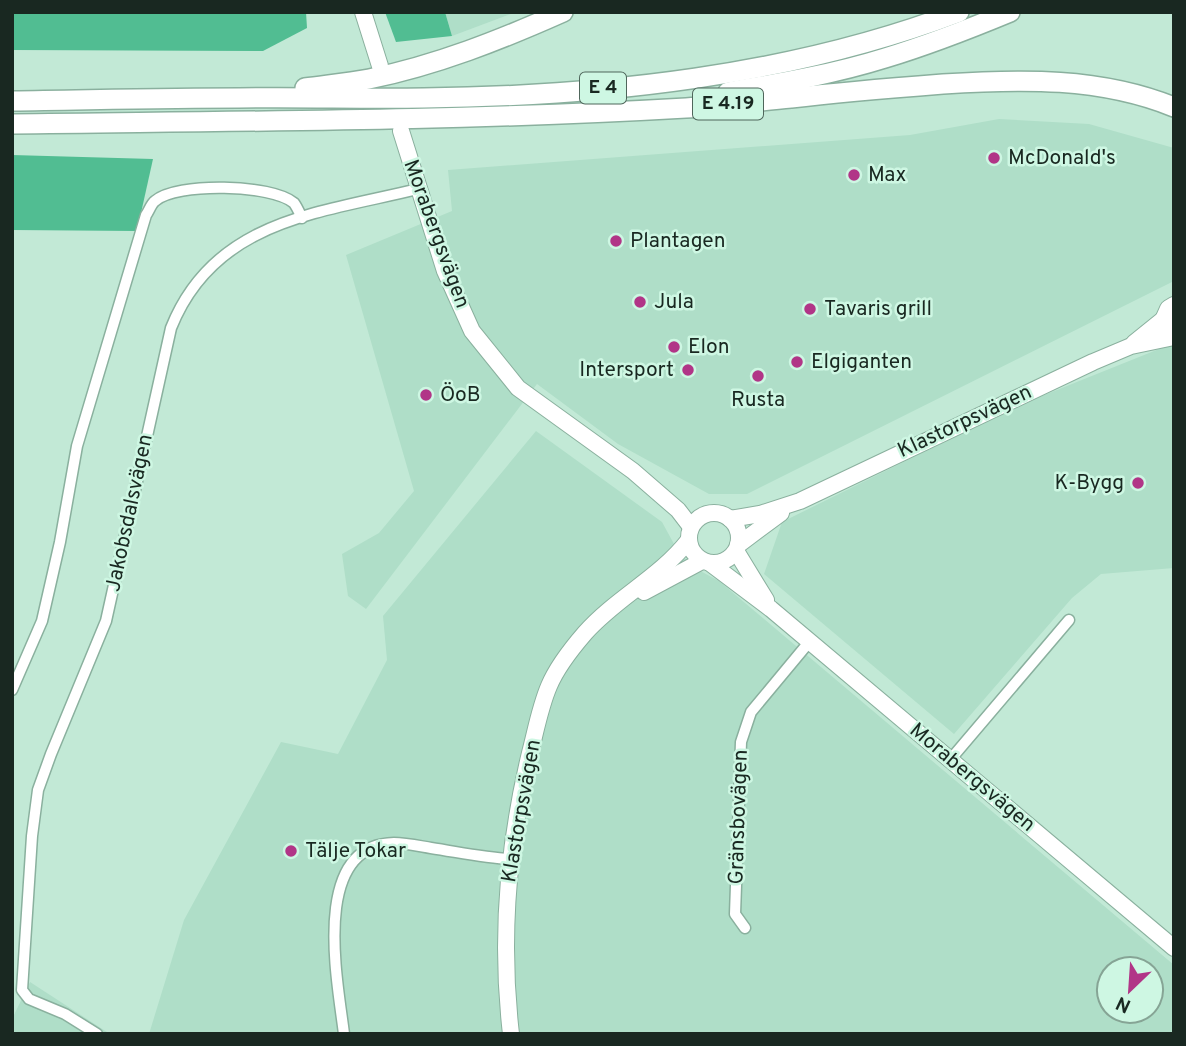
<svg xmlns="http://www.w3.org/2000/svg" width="1186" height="1046" font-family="Overpass,sans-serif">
<rect width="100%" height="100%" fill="#c2e9d6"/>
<g fill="#afdec8" fill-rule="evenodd">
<polygon points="445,12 516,12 452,36"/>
<polygon points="999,119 1089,124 1174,148 1174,281 747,494 709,494 618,444 537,384 366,609 348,596 342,554 379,533 414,491 346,255 452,211 448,170 910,135"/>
<polygon points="1174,343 1174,568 1101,574 1072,598 954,734 764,574 782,522 1017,406"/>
<path d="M 536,431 L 662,522 L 674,544 L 691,566 L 719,581 L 1174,965 L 1174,1034 L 149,1034 L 184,920 L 281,742 L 338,754 L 387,660 L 383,616 ZM 1109,969 L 1151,969 L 1151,1011 L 1109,1011 Z"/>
<polygon points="30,982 110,1034 12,1034 12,1019"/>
</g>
<g fill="#51bd92">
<polygon points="12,12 306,12 307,28 263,51 12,50"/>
<polygon points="385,12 445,12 452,36 396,42"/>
<polygon points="12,155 153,159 137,231 12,230"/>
</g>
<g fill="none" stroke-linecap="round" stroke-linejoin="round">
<defs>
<g id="street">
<path d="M 12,690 L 42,621 L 60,542 L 77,446 L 146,215 C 149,211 151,204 155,201 C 176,182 272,184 294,203 C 297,207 300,214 302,218"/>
<polyline points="950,760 1069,620"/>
<polyline points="745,928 735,914 741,742 751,712 810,641"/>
<path d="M 97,1034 L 65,1014 L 29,999 L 22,990 L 32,836 L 38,790 L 51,754 L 106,621 L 171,328 C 214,220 319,213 418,189"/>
<path d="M 344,1034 C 338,983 309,845 394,843 C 406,843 419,846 431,848 C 458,852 484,858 511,859"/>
</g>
<g id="secondary">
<polyline points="363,12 380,66"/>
<polyline points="401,131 445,271 472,331 518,388 633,471 678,510 691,527"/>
<polyline points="1134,343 1165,318"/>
<circle cx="714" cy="538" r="25"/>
<polyline points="730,519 760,514 800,501 1093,362 1131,346 1174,337"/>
<polyline points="738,545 781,513"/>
<polyline points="736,551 766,600"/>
<polyline points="710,563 771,609 1174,948"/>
<polyline points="644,592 702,561"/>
<path d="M 511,1034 C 500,940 508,844 530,753 C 536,730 540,707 549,686 C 557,667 572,648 585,633 C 616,598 660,577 688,541"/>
</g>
<polyline id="primary" points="1174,306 1169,309 1165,318 1168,331 1174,335"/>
<g id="highway">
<path d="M 305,88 C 326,85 348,83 369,79 C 437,65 500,40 563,12"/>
<path d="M 728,92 C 781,83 834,74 885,58 C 928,45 969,29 1010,12"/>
<path d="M 12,101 C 88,100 164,98 239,98 C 301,97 363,99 424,98 C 603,96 790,76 959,12"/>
<path d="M 12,124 C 237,121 462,121 686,108 C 721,106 756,101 791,98 C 842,92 892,88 943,84 C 1021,79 1100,77 1174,107"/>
</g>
</defs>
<use href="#street" stroke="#8ab09e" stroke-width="13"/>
<use href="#secondary" stroke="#8ab09e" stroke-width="18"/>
<use href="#primary" stroke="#8ab09e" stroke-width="20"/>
<use href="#highway" stroke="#8ab09e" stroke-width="22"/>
<use href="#street" stroke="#fff" stroke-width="10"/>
<use href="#secondary" stroke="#fff" stroke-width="16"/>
<use href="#primary" stroke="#fff" stroke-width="18"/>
<use href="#highway" stroke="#fff" stroke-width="19"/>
</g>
<g fill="#b13587" stroke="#cef7e3" stroke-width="2.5">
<circle cx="994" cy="158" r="7"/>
<circle cx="854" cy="175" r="7"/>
<circle cx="616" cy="241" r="7"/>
<circle cx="640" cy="302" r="7"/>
<circle cx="810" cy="309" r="7"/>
<circle cx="674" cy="347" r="7"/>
<circle cx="797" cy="362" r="7"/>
<circle cx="688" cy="370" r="7"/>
<circle cx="758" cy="376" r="7"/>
<circle cx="426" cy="395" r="7"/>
<circle cx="1138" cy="483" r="7"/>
<circle cx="291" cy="851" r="7"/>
</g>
<g text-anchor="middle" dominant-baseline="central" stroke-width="5" stroke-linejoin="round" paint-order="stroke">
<g fill="#cef7e3" stroke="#4f665b" stroke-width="2">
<rect x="580" y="72.5" width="46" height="31" rx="5"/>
<rect x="693" y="88.5" width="70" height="31" rx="5"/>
</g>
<g font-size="19" font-weight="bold" fill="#192821">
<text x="603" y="88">E 4</text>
<text x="728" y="104">E 4.19</text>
</g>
<g font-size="21" fill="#192821" stroke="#cef7e3" text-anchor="start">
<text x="1008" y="158">McDonald's</text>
<text x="868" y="175">Max</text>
<text x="630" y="241">Plantagen</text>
<text x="654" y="302">Jula</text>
<text x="824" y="309">Tavaris grill</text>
<text x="688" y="347">Elon</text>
<text x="811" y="362">Elgiganten</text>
<text x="674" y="370" text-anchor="end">Intersport</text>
<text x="440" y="395">ÖoB</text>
<text x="758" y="400" text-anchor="middle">Rusta</text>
<text x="1124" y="483" text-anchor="end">K-Bygg</text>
<text x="305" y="851">Tälje Tokar</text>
</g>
<g font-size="21" fill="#192821" stroke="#cef7e3">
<text transform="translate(436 234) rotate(70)">Morabergsvägen</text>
<text transform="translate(965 422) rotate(-25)">Klastorpsvägen</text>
<text transform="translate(130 513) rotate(-78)">Jakobsdalsvägen</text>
<text transform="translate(972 778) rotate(40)">Morabergsvägen</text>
<text transform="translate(522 811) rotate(-80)">Klastorpsvägen</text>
<text transform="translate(739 817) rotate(-88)">Gränsbovägen</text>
</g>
</g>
<rect width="1186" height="1046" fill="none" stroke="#192821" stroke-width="28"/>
<g transform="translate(1130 990) rotate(205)"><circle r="33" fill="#cef7e3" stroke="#86a495" stroke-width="2"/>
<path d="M0-5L12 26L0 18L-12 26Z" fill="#b13587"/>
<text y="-10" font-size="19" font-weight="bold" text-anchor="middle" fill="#192821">N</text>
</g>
</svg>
